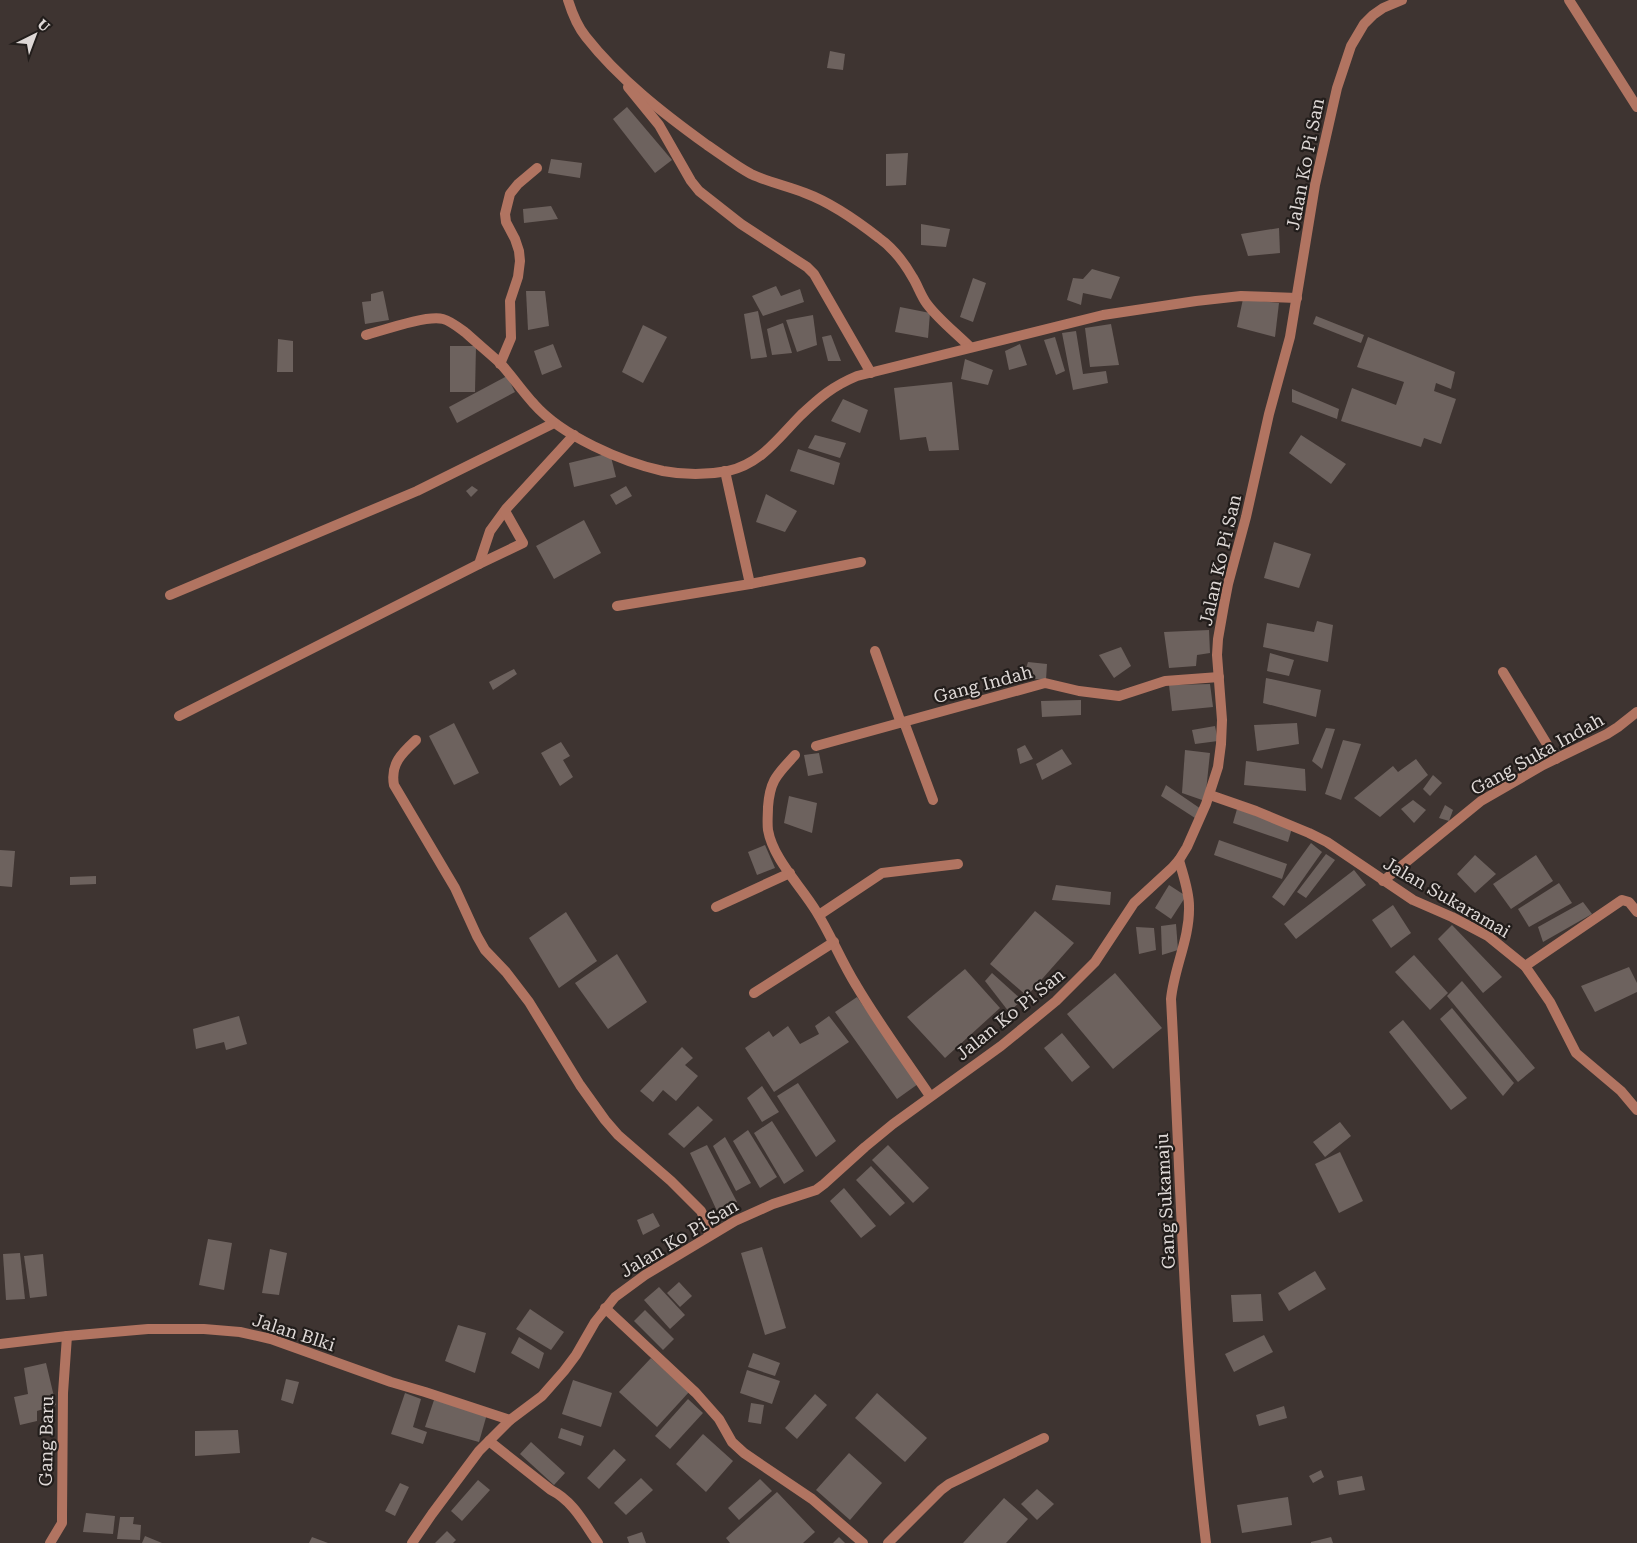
<svg xmlns="http://www.w3.org/2000/svg" width="1637" height="1543" font-family="'Roboto Serif',serif">
<rect width="100%" height="100%" fill="#3e3431"/>
<g fill="#6d625e">
<polygon points="830,51 845,54 843,70 827,68"/>
<polygon points="627,107 672,160 655,173 613,119"/>
<polygon points="908,153 906,185 886,186 886,154"/>
<polygon points="551,159 582,163 580,178 548,173"/>
<polygon points="551,206 558,219 524,223 523,209"/>
<polygon points="921,224 950,229 946,247 921,245"/>
<polygon points="1279,228 1280,253 1248,256 1241,234"/>
<polygon points="1092,269 1120,277 1111,299 1083,293 1081,305 1067,300 1073,278 1083,279"/>
<polygon points="973,278 986,283 973,322 960,317"/>
<polygon points="776,286 781,296 800,289 804,302 763,316 752,296"/>
<polygon points="383,291 389,320 365,324 362,302 371,301 371,294"/>
<polygon points="526,291 545,291 549,326 528,330"/>
<polygon points="1243,299 1279,303 1275,337 1237,327"/>
<polygon points="900,307 930,313 928,338 895,332"/>
<polygon points="758,311 767,357 751,359 744,314"/>
<polygon points="813,315 817,345 797,352 786,320"/>
<polygon points="1316,316 1364,335 1361,343 1313,324"/>
<polygon points="783,323 792,353 772,355 767,329"/>
<polygon points="1111,324 1119,365 1090,367 1085,328"/>
<polygon points="643,325 667,337 643,383 622,372"/>
<polygon points="1076,331 1083,374 1106,371 1108,383 1073,390 1062,333"/>
<polygon points="831,335 841,361 828,361 822,337"/>
<polygon points="1055,337 1065,371 1056,375 1044,340"/>
<polygon points="1368,337 1455,372 1451,389 1436,383 1434,391 1456,399 1441,444 1424,438 1421,447 1341,421 1352,388 1396,405 1404,382 1357,367"/>
<polygon points="278,339 293,341 293,372 277,372"/>
<polygon points="553,344 562,367 542,375 534,351"/>
<polygon points="1020,344 1027,365 1009,370 1005,351"/>
<polygon points="450,346 476,346 475,392 450,392"/>
<polygon points="965,359 993,370 988,385 961,379"/>
<polygon points="507,376 515,392 457,423 449,407"/>
<polygon points="952,382 959,450 929,451 926,437 900,440 894,388"/>
<polygon points="1292,389 1339,409 1337,419 1292,402"/>
<polygon points="843,399 868,410 860,433 831,421"/>
<polygon points="815,435 846,443 840,458 808,448"/>
<polygon points="1301,435 1346,464 1331,484 1289,453"/>
<polygon points="798,449 840,463 834,485 790,471"/>
<polygon points="610,453 616,477 574,487 569,463"/>
<polygon points="472,486 478,490 471,497 466,491"/>
<polygon points="626,486 632,496 616,505 610,495"/>
<polygon points="766,494 797,511 785,532 756,522"/>
<polygon points="584,520 601,553 554,579 536,546"/>
<polygon points="1274,542 1311,554 1299,588 1264,578"/>
<polygon points="1317,621 1333,625 1328,662 1263,647 1267,623 1314,632"/>
<polygon points="1209,630 1210,653 1197,655 1196,666 1169,668 1164,632"/>
<polygon points="1121,647 1131,666 1114,678 1099,655"/>
<polygon points="1270,653 1294,660 1289,676 1267,671"/>
<polygon points="1028,662 1047,664 1046,680 1023,678"/>
<polygon points="514,669 517,674 493,690 489,682"/>
<polygon points="1266,678 1321,690 1316,717 1263,703"/>
<polygon points="1210,684 1213,707 1172,711 1169,685"/>
<polygon points="1081,700 1081,715 1042,717 1041,701"/>
<polygon points="454,723 479,773 454,785 429,736"/>
<polygon points="1297,723 1299,744 1257,751 1254,725"/>
<polygon points="1215,726 1218,741 1195,744 1192,730"/>
<polygon points="1326,728 1335,729 1322,769 1312,761"/>
<polygon points="1343,740 1361,744 1341,800 1325,794"/>
<polygon points="561,742 570,756 563,760 573,777 560,786 541,753"/>
<polygon points="1025,745 1033,759 1020,764 1017,749"/>
<polygon points="1062,749 1072,764 1042,780 1036,764"/>
<polygon points="1185,750 1210,753 1205,801 1182,793"/>
<polygon points="819,753 823,773 808,776 804,755"/>
<polygon points="1416,759 1428,775 1380,817 1354,798 1393,766 1398,772"/>
<polygon points="1246,761 1305,769 1306,791 1244,785"/>
<polygon points="1433,775 1442,783 1430,796 1423,789"/>
<polygon points="1166,785 1201,809 1195,818 1161,796"/>
<polygon points="789,796 817,803 812,833 784,823"/>
<polygon points="1413,800 1426,810 1414,823 1401,809"/>
<polygon points="1445,805 1453,810 1449,821 1439,818"/>
<polygon points="1237,809 1292,828 1288,842 1233,823"/>
<polygon points="1219,840 1287,864 1282,879 1214,855"/>
<polygon points="1311,843 1322,852 1284,906 1272,897"/>
<polygon points="765,845 775,868 757,875 748,852"/>
<polygon points="0,850 15,851 12,887 0,886"/>
<polygon points="1326,854 1335,860 1306,898 1297,892"/>
<polygon points="1475,855 1496,874 1475,893 1457,874"/>
<polygon points="1536,855 1553,881 1511,909 1493,884"/>
<polygon points="1354,870 1366,885 1296,939 1284,924"/>
<polygon points="96,876 96,884 70,885 70,877"/>
<polygon points="1559,883 1572,903 1529,927 1518,909"/>
<polygon points="1056,885 1111,892 1110,905 1052,900"/>
<polygon points="1169,885 1186,896 1171,919 1155,908"/>
<polygon points="1583,902 1592,914 1543,942 1538,927"/>
<polygon points="1393,905 1411,933 1391,948 1372,920"/>
<polygon points="1035,911 1074,943 1027,996 990,964"/>
<polygon points="566,912 597,961 559,988 529,938"/>
<polygon points="1176,924 1178,950 1162,955 1161,926"/>
<polygon points="1452,925 1502,977 1483,993 1438,939"/>
<polygon points="1136,927 1154,928 1156,950 1139,954"/>
<polygon points="617,954 647,1002 608,1029 575,983"/>
<polygon points="1414,955 1448,993 1430,1010 1395,972"/>
<polygon points="1629,967 1637,983 1637,992 1595,1012 1581,986"/>
<polygon points="965,969 1000,1008 945,1058 907,1017"/>
<polygon points="992,973 1022,1000 1009,1012 985,981"/>
<polygon points="1115,973 1162,1028 1113,1069 1067,1014"/>
<polygon points="1462,981 1535,1068 1518,1082 1447,996"/>
<polygon points="857,997 918,1084 897,1099 835,1012"/>
<polygon points="1452,1008 1514,1083 1503,1096 1440,1019"/>
<polygon points="239,1016 247,1044 226,1050 224,1042 196,1049 193,1029"/>
<polygon points="829,1016 849,1042 774,1092 745,1048 769,1031 773,1037 788,1026 800,1044 819,1034 815,1026"/>
<polygon points="1403,1020 1467,1098 1451,1110 1389,1032"/>
<polygon points="1062,1033 1090,1067 1072,1082 1044,1048"/>
<polygon points="682,1047 693,1058 685,1065 698,1076 676,1101 663,1090 653,1102 640,1091"/>
<polygon points="798,1083 836,1141 816,1157 777,1096"/>
<polygon points="762,1086 779,1112 762,1122 747,1098"/>
<polygon points="698,1106 713,1120 684,1148 668,1134"/>
<polygon points="772,1121 804,1171 784,1184 754,1133"/>
<polygon points="1340,1122 1351,1136 1325,1157 1313,1142"/>
<polygon points="748,1130 777,1177 760,1188 733,1141"/>
<polygon points="725,1137 751,1183 736,1191 713,1146"/>
<polygon points="707,1145 737,1202 717,1211 690,1153"/>
<polygon points="888,1145 929,1188 913,1203 872,1160"/>
<polygon points="1340,1152 1363,1201 1339,1213 1315,1164"/>
<polygon points="871,1166 905,1203 890,1216 856,1180"/>
<polygon points="844,1188 876,1226 861,1238 830,1201"/>
<polygon points="653,1213 660,1226 643,1235 637,1220"/>
<polygon points="208,1239 232,1243 224,1290 199,1285"/>
<polygon points="762,1247 786,1328 765,1335 741,1253"/>
<polygon points="270,1249 287,1253 279,1295 262,1293"/>
<polygon points="20,1253 25,1299 6,1300 3,1254"/>
<polygon points="43,1254 47,1296 30,1298 24,1256"/>
<polygon points="1315,1271 1326,1289 1289,1311 1278,1293"/>
<polygon points="679,1282 692,1296 680,1307 667,1293"/>
<polygon points="659,1287 685,1315 670,1329 644,1300"/>
<polygon points="1261,1294 1263,1321 1233,1322 1231,1295"/>
<polygon points="530,1309 564,1332 551,1350 516,1329"/>
<polygon points="645,1310 674,1339 663,1350 634,1321"/>
<polygon points="458,1325 486,1333 475,1373 445,1361"/>
<polygon points="1264,1335 1273,1352 1234,1372 1225,1354"/>
<polygon points="519,1337 544,1353 539,1369 511,1353"/>
<polygon points="753,1353 780,1363 775,1376 748,1367"/>
<polygon points="651,1358 689,1392 657,1427 619,1392"/>
<polygon points="46,1363 56,1405 37,1411 37,1421 20,1425 14,1397 28,1394 24,1368"/>
<polygon points="747,1370 780,1381 772,1404 740,1393"/>
<polygon points="286,1379 299,1382 293,1404 281,1400"/>
<polygon points="573,1380 612,1393 601,1427 562,1414"/>
<polygon points="405,1393 421,1399 413,1427 427,1432 423,1444 391,1434"/>
<polygon points="877,1393 927,1438 905,1462 855,1418"/>
<polygon points="815,1394 827,1405 797,1439 785,1428"/>
<polygon points="688,1399 703,1413 670,1449 655,1436"/>
<polygon points="434,1400 487,1414 479,1442 425,1427"/>
<polygon points="751,1403 764,1405 761,1424 748,1422"/>
<polygon points="1284,1406 1287,1418 1259,1426 1256,1415"/>
<polygon points="561,1428 584,1436 581,1446 558,1438"/>
<polygon points="238,1430 240,1453 195,1456 195,1431"/>
<polygon points="703,1434 733,1461 706,1492 676,1464"/>
<polygon points="531,1442 565,1473 554,1485 520,1454"/>
<polygon points="614,1449 626,1460 599,1489 587,1478"/>
<polygon points="849,1453 882,1483 850,1520 816,1490"/>
<polygon points="1321,1470 1324,1477 1313,1483 1309,1476"/>
<polygon points="1362,1476 1365,1490 1339,1495 1337,1481"/>
<polygon points="641,1478 653,1490 626,1515 614,1503"/>
<polygon points="760,1479 772,1491 739,1520 728,1508"/>
<polygon points="478,1480 490,1490 462,1521 451,1511"/>
<polygon points="400,1483 409,1487 395,1516 385,1511"/>
<polygon points="1037,1489 1054,1504 1037,1520 1021,1504"/>
<polygon points="777,1492 815,1532 803,1543 730,1543 726,1538"/>
<polygon points="1288,1497 1292,1525 1242,1533 1237,1505"/>
<polygon points="1004,1498 1028,1519 1006,1543 963,1543"/>
<polygon points="86,1513 115,1516 113,1534 83,1532"/>
<polygon points="120,1517 134,1517 133,1524 141,1525 140,1540 117,1539"/>
<polygon points="447,1531 456,1540 453,1543 435,1543"/>
<polygon points="642,1532 646,1543 629,1543 627,1537"/>
<polygon points="145,1536 162,1543 142,1543"/>
<polygon points="312,1537 328,1543 309,1543"/>
<polygon points="839,1537 845,1543 833,1543"/>
<polygon points="1331,1537 1333,1543 1311,1543 1311,1542"/>
</g>
<g fill="none" stroke-linecap="round" stroke-linejoin="round">
<g stroke="#b17461" stroke-width="10">
<path d="M 568,0 C 572,13 577,26 586,37 C 619,79 664,114 707,145 C 722,155 736,166 751,174 C 768,182 787,186 805,193 C 832,203 856,220 879,238 C 893,248 904,262 913,278 C 918,286 921,296 927,304 C 939,320 956,333 970,347"/>
<polyline points="1569,0 1637,107"/>
<polyline points="628,87 659,125 691,181 699,191 741,224 807,267 814,274 871,373"/>
<path d="M 366,335 C 384,330 426,315 443,319 C 451,321 459,328 466,333 C 477,343 489,353 500,363 C 512,376 522,391 534,404 C 562,436 622,462 663,471 C 684,475 707,475 728,471 C 761,464 779,437 801,415 C 820,397 833,386 857,376 L 1103,315 L 1196,301 L 1241,296 L 1297,298"/>
<polyline points="500,364 511,338 510,301 518,277 520,261 519,251 515,239 506,222 505,214 510,194 518,184 537,168"/>
<polyline points="725,471 750,584"/>
<polyline points="479,564 490,531 506,509 574,435"/>
<polyline points="170,595 417,491 554,423"/>
<polyline points="617,606 750,584 861,562"/>
<polyline points="875,651 901,723"/>
<polyline points="1503,672 1556,759"/>
<polyline points="179,716 479,564 523,543 505,511"/>
<polyline points="904,722 933,800"/>
<path d="M 416,740 C 402,753 390,764 394,785 L 455,888 L 477,936 L 485,950 L 506,972 L 529,1002 L 580,1085 L 605,1120 L 618,1135 L 671,1181 L 701,1211 L 706,1222 L 709,1235"/>
<polyline points="816,746 1045,683 1079,691 1119,696 1165,681 1219,677"/>
<path d="M 795,755 C 778,774 770,779 768,807 C 768,814 767,822 768,830 C 773,859 801,886 816,911 C 831,935 841,961 856,985 C 879,1024 905,1059 930,1096"/>
<polyline points="1210,795 1256,811 1309,833 1327,842 1413,900 1452,917 1488,936 1525,966 1550,1002 1576,1053 1621,1091 1637,1110"/>
<path d="M 1179,860 C 1183,875 1189,891 1189,906 C 1190,938 1174,968 1171,999 C 1181,1181 1184,1362 1206,1543"/>
<polyline points="1383,881 1481,801 1543,765 1607,734 1618,727 1637,712"/>
<polyline points="716,907 790,873"/>
<polyline points="819,915 882,873 958,864"/>
<polyline points="1525,966 1622,900 1629,902 1637,912"/>
<polyline points="754,993 834,942"/>
<polyline points="605,1308 696,1393 719,1419 732,1442 744,1453 812,1499 863,1543"/>
<polyline points="0,1344 67,1336 148,1329 204,1329 240,1332 271,1339 391,1382 425,1392 510,1420"/>
<path d="M 489,1441 L 551,1490 C 573,1501 584,1523 598,1543"/>
<polyline points="50,1543 62,1523 62,1515 63,1393 67,1336"/>
<polyline points="412,1543 432,1514 479,1451 510,1420 542,1396 564,1371 576,1355 595,1322 615,1297 645,1275 735,1221 773,1204 816,1190 824,1184 865,1147 893,1124 1001,1046 1056,1001 1095,962 1134,903 1172,868 1179,860 1187,847 1206,804 1218,767 1221,744 1222,720 1217,655 1218,639 1224,605 1228,584 1246,517 1269,414 1290,337 1315,185 1337,88 1351,46 1364,24 1373,15 1383,8 1402,0"/>
<polyline points="888,1543 941,1490 949,1484 1044,1438"/>
</g>
</g>
<g text-anchor="middle" dominant-baseline="central" stroke-width="4.5" stroke-linejoin="round" paint-order="stroke">
<g font-size="18" fill="#ded8d6" stroke="#221d1b">
<text transform="translate(1305 164) rotate(-79)">Jalan Ko Pi San</text>
<text transform="translate(1220 560) rotate(-77)">Jalan Ko Pi San</text>
<text transform="translate(983 684) rotate(-15)">Gang Indah</text>
<text transform="translate(1537 754) rotate(-29)">Gang Suka Indah</text>
<text transform="translate(1447 897) rotate(30)">Jalan Sukaramai</text>
<text transform="translate(1010 1014) rotate(-39)">Jalan Ko Pi San</text>
<text transform="translate(1165 1201) rotate(-93)">Gang Sukamaju</text>
<text transform="translate(679 1238) rotate(-31)">Jalan Ko Pi San</text>
<text transform="translate(294 1332) rotate(18)">Jalan Blki</text>
<text transform="translate(46 1441) rotate(-89)">Gang Baru</text>
</g>
</g>
<g transform="translate(35 35) rotate(42)" stroke="#221d1b" stroke-width="4" paint-order="stroke">
<path d="M0-4L9 19L0 12L-9 19Z" fill="#ded8d6"/>
<text y="-8" font-size="14" font-weight="bold" text-anchor="middle" fill="#ded8d6">U</text>
</g>
</svg>
